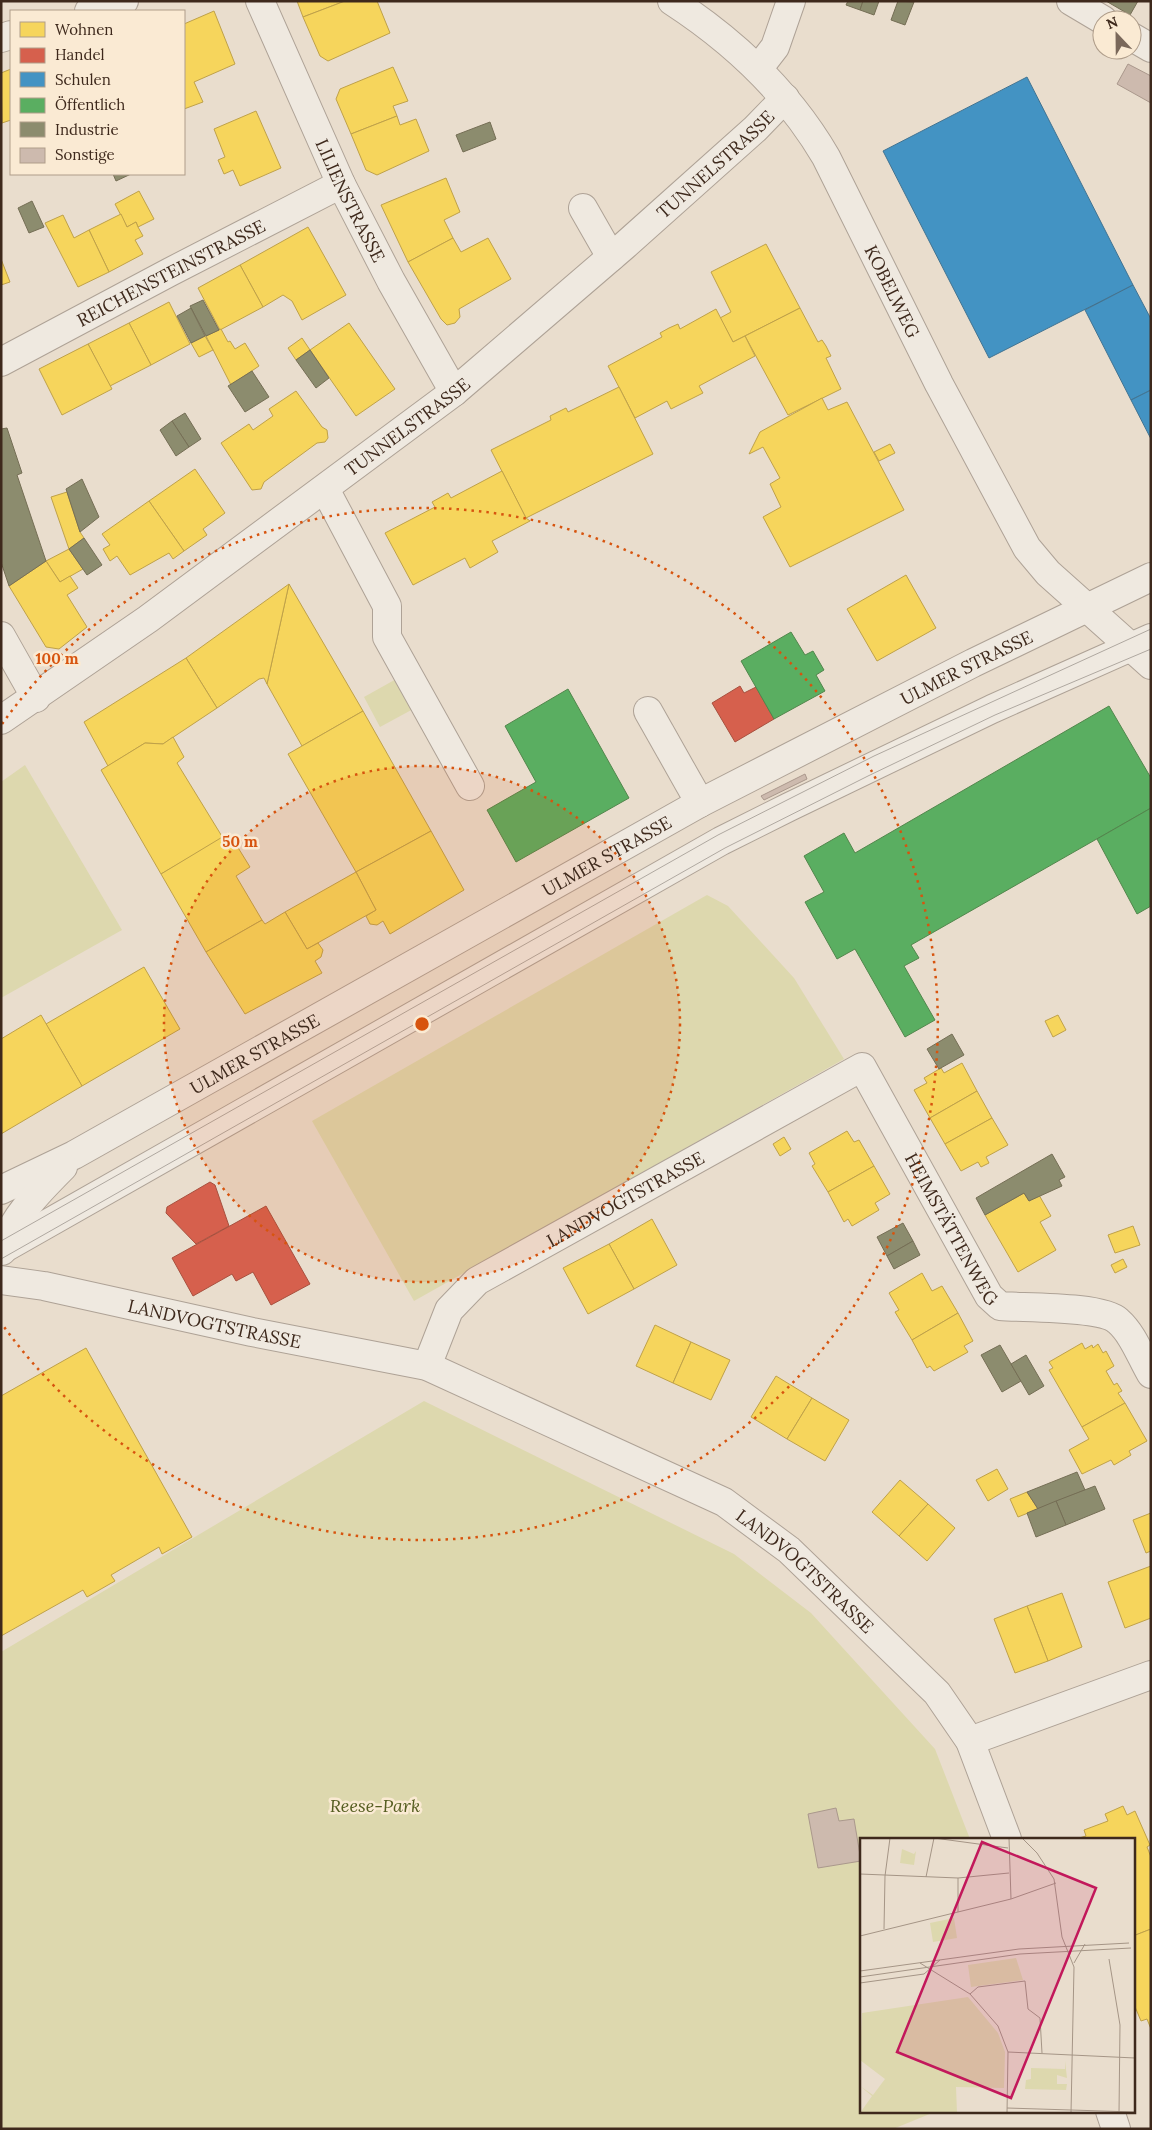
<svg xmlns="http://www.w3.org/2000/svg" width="1152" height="2130" font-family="Lora,serif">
<rect width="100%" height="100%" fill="#e9ddcd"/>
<g fill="#ddd8ae">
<polygon points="398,678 415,708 380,727 364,697"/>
<polygon points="25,765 122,930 1,998 1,782"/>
<polygon points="707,895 728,906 794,978 844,1059 414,1301 312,1121"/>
<polygon points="424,1401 734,1554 811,1613 935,1749 970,1839 861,1839 861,2111 937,2111 893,2129 1,2129 1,1652"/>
</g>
<g fill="#f6d55c" stroke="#bfa149">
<polygon points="297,1 345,1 303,17"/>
<polygon points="345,1 377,1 390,33 328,61 320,56 303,17"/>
<polygon points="214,11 235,64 194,82 203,102 184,109 184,24"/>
<polygon points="393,67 408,101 393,106 397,116 351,134 336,99 340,89"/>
<polygon points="11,69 11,120 2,123 1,73"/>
<polygon points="256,111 281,168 240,186 233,170 224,174 218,160 225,157 214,129"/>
<polygon points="397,116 400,125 416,119 429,151 377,175 366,170 351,134"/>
<polygon points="446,178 460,212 444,220 453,238 408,262 381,205"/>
<polygon points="139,191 154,219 138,227 136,222 127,227 115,204"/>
<polygon points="121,214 127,227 136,222 138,227 143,236 135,240 143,254 109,272 89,230"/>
<polygon points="63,215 74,238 89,230 109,272 78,287 45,223"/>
<polygon points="308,227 346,295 302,320 292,301 283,295 263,307 240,265"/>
<polygon points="453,238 461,252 488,238 511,279 459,309 460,317 455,323 447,325 441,319 408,262"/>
<polygon points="766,244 800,308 733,342 720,318 731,312 711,272"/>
<polygon points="1,259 10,282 1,285"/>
<polygon points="240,265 263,307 220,330 198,288"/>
<polygon points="169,302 190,344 151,365 129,323"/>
<polygon points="800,308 818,342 822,340 826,346 831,356 826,358 841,389 788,415 745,336"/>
<polygon points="716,309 733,342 745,336 755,356 699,386 703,393 671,409 667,401 635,418 608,366 662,337 660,333 669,328 678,324 680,329"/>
<polygon points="129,323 151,365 110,386 88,344"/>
<polygon points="349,323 395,389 356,416 310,350"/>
<polygon points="221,329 228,342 230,341 235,349 245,343 259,366 231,385 206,336"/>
<polygon points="205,336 213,350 199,357 191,343"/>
<polygon points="302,338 310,350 296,360 288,348"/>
<polygon points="88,344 112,389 62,415 39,369"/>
<polygon points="619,387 653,454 526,518 491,450 551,420 550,416 566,408 568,412"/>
<polygon points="296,391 322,427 327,430 328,438 325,442 317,443 264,482 261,489 252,490 221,443 249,424 253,430 273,416 269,409"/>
<polygon points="822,398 828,410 847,402 904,510 790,567 763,517 781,507 770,484 780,478 763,447 749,454 760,432"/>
<polygon points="890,444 895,453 879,461 874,452"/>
<polygon points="195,469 225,513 203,529 207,535 184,551 149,501"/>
<polygon points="502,471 526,518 530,521 492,541 498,552 470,568 465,558 413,585 385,533 435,507 432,502 441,497 448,493 451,498"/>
<polygon points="67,492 80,532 84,538 69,549 51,497"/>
<polygon points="149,501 184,551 173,559 169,553 130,575 117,556 110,561 103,549 110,545 102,534"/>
<polygon points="69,549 83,569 60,582 46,561"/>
<polygon points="46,561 60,582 70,576 78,588 67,595 87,627 59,649 46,647 9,586"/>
<polygon points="906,575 936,628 877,661 847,609"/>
<polygon points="289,584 363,711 302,746 267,684"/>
<polygon points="289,584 267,684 264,678 259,679 217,708 186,658"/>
<polygon points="186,658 217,708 163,744 145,743 108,766 84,722"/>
<polygon points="363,711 431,831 356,872 288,754"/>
<polygon points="173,737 184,757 177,763 223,838 161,874 101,770 145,743 163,744"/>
<polygon points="431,831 464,890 390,934 383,921 377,925 370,924 366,916 376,910 356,872"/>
<polygon points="229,833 250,867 236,876 262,920 206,952 161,874"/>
<polygon points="356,872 376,910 307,949 285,912"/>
<polygon points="285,912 307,949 318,943 323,950 321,957 315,961 322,973 245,1014 206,952 262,920 265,924"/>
<polygon points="144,967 180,1029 82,1086 46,1024"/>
<polygon points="41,1015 82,1086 1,1134 1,1039"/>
<polygon points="1058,1015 1066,1030 1053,1037 1045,1021"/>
<polygon points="962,1063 977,1091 930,1118 914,1090 927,1083 924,1078 941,1068 944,1073"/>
<polygon points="977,1091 992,1118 945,1144 930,1118"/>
<polygon points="992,1118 1008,1145 986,1157 989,1163 981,1167 978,1162 961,1171 945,1144"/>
<polygon points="847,1131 854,1142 859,1140 874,1166 828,1192 812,1166 815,1164 809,1153"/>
<polygon points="784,1137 791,1149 780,1156 773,1144"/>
<polygon points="874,1166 890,1194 875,1203 879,1210 852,1226 848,1219 844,1222 828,1192"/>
<polygon points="1024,1193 1029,1201 1039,1195 1051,1216 1040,1222 1056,1250 1018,1272 985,1215"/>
<polygon points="652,1219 677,1265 634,1289 609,1244"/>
<polygon points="1133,1226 1140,1245 1115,1253 1108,1235"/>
<polygon points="609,1244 634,1289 588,1314 563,1268"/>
<polygon points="1123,1259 1127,1267 1115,1273 1111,1265"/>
<polygon points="922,1273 932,1291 942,1286 958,1313 912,1340 895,1312 899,1310 889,1293"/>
<polygon points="958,1313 973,1341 964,1346 968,1352 934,1371 930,1366 927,1368 912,1340"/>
<polygon points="655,1325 691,1342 673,1383 636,1366"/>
<polygon points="691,1342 730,1360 711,1400 673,1383"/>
<polygon points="1082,1343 1085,1349 1092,1345 1093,1348 1098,1344 1103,1353 1106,1351 1114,1366 1106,1371 1114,1385 1117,1383 1122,1391 1118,1393 1125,1403 1082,1427 1049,1370 1053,1368 1049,1362"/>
<polygon points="86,1348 192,1537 162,1554 159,1547 111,1575 115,1581 87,1597 83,1590 1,1636 1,1396"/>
<polygon points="776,1376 812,1398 787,1439 751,1417"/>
<polygon points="812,1398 849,1420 825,1461 787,1439"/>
<polygon points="1125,1403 1147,1441 1129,1451 1131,1455 1114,1465 1111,1460 1082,1474 1069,1450 1089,1439 1082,1427"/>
<polygon points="997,1469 1008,1489 988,1501 976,1480"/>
<polygon points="900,1480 928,1504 899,1536 872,1512"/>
<polygon points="1027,1492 1038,1509 1018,1517 1010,1499"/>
<polygon points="928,1504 955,1528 927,1561 899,1536"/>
<polygon points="1151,1513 1151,1551 1146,1553 1133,1520"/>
<polygon points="1151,1566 1151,1618 1125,1628 1108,1582"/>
<polygon points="1062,1593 1082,1647 1048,1661 1027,1606"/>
<polygon points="1027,1606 1048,1661 1015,1673 994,1619"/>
<polygon points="1123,1806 1127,1815 1135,1811 1150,1845 1147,1847 1151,1857 1151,1929 1133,1936 1133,1839 1079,1838 1086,1836 1084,1830 1108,1821 1105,1814"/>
<polygon points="1151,1929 1151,2029 1147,2019 1141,2021 1133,2002 1133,1936"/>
</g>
<g fill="#d6604d" stroke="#a8503e">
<polygon points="740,686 744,693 756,687 774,719 735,742 712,703"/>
<polygon points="210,1182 215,1185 229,1226 196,1244 166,1213 167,1207"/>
<polygon points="266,1206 310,1284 271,1305 253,1272 236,1281 232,1274 193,1296 172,1258"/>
</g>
<g fill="#4393c3" stroke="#427391">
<polygon points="1027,77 1133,285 989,358 883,151"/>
<polygon points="1133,285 1151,319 1151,390 1131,400 1085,310"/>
<polygon points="1151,390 1151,439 1131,400"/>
</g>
<g fill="#5aae61" stroke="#52864c">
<polygon points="791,632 805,655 813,651 824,670 816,675 825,691 774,719 741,661"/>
<polygon points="568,689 629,798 516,862 487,810 536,782 505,726"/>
<polygon points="1109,706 1151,778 1151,808 911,945 919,958 904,966 935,1020 905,1037 855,949 837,959 805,902 824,892 804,856 844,833 855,853"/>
<polygon points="1151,808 1151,906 1137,914 1097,839"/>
</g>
<g fill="#8c8c6e" stroke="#756e55">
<polygon points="848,1 863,1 860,10 846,5"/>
<polygon points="863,1 879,1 874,15 860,10"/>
<polygon points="898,1 914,2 905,25 891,20"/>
<polygon points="1106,1 1138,1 1130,15"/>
<polygon points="490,122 496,139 463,152 456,135"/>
<polygon points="113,174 131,174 116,181"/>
<polygon points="32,201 44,227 29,233 18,208"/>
<polygon points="203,300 219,330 206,336 190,306"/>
<polygon points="191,308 205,336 191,343 177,316"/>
<polygon points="310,350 329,378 316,388 296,360"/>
<polygon points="252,371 269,397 245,412 228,386"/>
<polygon points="185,413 201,439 189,447 172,421"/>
<polygon points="172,421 189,447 176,456 160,430"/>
<polygon points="7,428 22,473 17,475 46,561 9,586 1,562 1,429"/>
<polygon points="82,479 99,517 80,532 66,489"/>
<polygon points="84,538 102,565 87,575 69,549"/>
<polygon points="952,1034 964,1055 939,1069 927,1049"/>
<polygon points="1052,1154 1065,1177 1059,1180 1062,1186 1029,1201 1024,1193 985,1215 976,1198"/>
<polygon points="903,1223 913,1241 887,1256 877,1237"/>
<polygon points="913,1241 920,1255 894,1269 887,1256"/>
<polygon points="1000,1345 1021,1381 1002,1392 981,1355"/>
<polygon points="1026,1355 1044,1386 1029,1395 1011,1364"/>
<polygon points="1077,1472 1085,1490 1038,1509 1027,1492"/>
<polygon points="1095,1486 1105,1509 1066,1525 1056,1501"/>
<polygon points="1056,1501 1066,1525 1036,1537 1027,1513"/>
</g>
<g fill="#cdbaae" stroke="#aa988c">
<polygon points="1128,64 1151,76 1151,103 1117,84"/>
<polygon points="805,774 807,779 764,800 761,796"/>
<polygon points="836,1808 839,1821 854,1819 861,1861 818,1868 808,1814"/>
</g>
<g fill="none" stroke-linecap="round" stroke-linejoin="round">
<defs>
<g id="minor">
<path id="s1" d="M 260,1 L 341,184 L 391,281 L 454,392"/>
<path id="s2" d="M 672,1 C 735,42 788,92 826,157 L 939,384 L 1027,548 L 1048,573 L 1151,665"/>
<polyline points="1071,1 1103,20"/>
<polyline points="89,11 124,1"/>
<polyline points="1132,37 1151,48"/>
<polyline points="1,38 11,35"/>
<polyline points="758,69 775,47 791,1"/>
<polyline points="583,208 611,257"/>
<path id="s3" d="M 1,362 L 170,272 L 341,184"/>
<polyline points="325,489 387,606 387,637 470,786"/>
<polyline points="1,636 36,698"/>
<polyline points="648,711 700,803"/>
<path id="s4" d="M 1,720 L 148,619 L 454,392 L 624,246 L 755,129 L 785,98"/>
<path id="s5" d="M 1,1190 L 74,1155 L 700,803 L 973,663 L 1151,577"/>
<polyline points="1,1250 721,841 789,807 992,709 1151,638"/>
<path d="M 2,1251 C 12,1218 39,1191 63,1167"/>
<path id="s6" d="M 1,1280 L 44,1286 L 252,1332 L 427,1366 L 724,1502 L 789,1550 L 937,1693 L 970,1741 L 1007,1839"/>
<path id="s7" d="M 427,1366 L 449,1310 L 477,1281 L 862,1067 L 989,1296 L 1000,1306 C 1025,1308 1102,1306 1118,1321 C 1133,1334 1141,1357 1151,1374"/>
<polyline points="970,1741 1151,1675"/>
<polyline points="1110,2111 1116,2129"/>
</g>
</defs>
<use href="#minor" stroke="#aea296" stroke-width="30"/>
<use href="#minor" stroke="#efe9e0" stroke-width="28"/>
<g stroke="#afa8a0" stroke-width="1">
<polyline points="1,1241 718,835 874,756 1151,629"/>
<polyline points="1,1259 725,848 868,776 995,715 1151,649"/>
</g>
</g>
<circle cx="422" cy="1024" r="258" fill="#d7540e" fill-opacity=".12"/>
<g fill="none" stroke="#d7540e" stroke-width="2.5" stroke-dasharray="2.5 5">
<circle cx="422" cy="1024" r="258"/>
<path d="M2 724A516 516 0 1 1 2 1324"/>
</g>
<g text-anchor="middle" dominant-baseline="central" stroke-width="5" stroke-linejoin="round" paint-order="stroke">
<g font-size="18" fill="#3e291c" stroke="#faead3">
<text stroke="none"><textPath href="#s4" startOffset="906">TUNNELSTRASSE</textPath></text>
<text stroke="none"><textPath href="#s1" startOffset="219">LILIENSTRASSE</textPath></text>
<text stroke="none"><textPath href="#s3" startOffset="192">REICHENSTEINSTRASSE</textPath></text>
<text stroke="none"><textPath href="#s2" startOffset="371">KOBELWEG</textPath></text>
<text stroke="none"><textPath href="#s4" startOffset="501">TUNNELSTRASSE</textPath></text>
<text stroke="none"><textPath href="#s5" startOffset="1098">ULMER STRASSE</textPath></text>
<text stroke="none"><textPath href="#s5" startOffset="692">ULMER STRASSE</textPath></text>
<text stroke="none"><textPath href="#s5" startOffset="288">ULMER STRASSE</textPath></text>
<text stroke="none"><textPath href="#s7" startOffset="270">LANDVOGTSTRASSE</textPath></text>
<text stroke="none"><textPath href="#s7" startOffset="726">HEIMSTÄTTENWEG</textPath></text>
<text stroke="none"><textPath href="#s6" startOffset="218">LANDVOGTSTRASSE</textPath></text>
<text stroke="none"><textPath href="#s6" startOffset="868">LANDVOGTSTRASSE</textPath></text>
</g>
<g font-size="18" font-style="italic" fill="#555d20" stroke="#faead3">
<text x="375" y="1805">Reese-Park</text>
</g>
</g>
<g transform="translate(860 1838)">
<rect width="275" height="275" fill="#e9ddcd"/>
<path d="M 42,11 L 54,16 L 56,13 L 54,27 L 40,25 ZM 94,80 L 97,100 L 73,104 L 70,85 ZM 156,120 L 163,142 L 111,149 L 108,127 ZM 108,159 L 138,195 L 145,214 L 144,250 L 96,249 L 97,275 L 0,275 L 12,258 L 0,248 L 13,257 L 25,241 L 0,222 L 2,175 ZM 205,223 L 207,240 L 197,237 L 197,246 L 207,246 L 206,252 L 165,251 L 166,242 L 171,241 L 171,230 L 205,231 Z" fill="#ddd8ae"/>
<path fill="none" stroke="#a59586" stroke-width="1" d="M 74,0 L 148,10M 149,0 L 151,61M 162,0 L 177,15 L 194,41 L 202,99 L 214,129 L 211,275M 0,36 L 98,40 L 149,35M 66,39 L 74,0M 98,74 L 98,40M 24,91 L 25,38 L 30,0M 0,98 L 151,61 L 196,45M 249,121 L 260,187 L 259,275M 60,125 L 110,156 L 138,188 L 148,214 L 147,275M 214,125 L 225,106M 0,133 L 159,111 L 269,105M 0,139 L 160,116 L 271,110M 0,145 L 64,136 L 80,122M 110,156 L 118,149 L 165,143 L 168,171 L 180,180 L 182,215M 148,214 L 275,220M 147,270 L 275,274"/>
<path fill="#c2185b" fill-opacity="0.15" stroke="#c2185b" stroke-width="2.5" d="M 122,4 L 236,50 L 151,260 L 37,214 Z"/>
<rect width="275" height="275" fill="none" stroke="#3e291c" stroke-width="2.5"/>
</g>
<circle cx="422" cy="1024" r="8" fill="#d7540e" stroke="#faead3" stroke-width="2.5"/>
<g font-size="15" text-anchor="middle" font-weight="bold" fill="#d7540e" stroke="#faead3" stroke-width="5" stroke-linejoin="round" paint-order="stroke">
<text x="57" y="664">100 m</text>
<text x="240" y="847">50 m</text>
</g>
<rect width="1152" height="2130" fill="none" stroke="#3e291c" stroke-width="5"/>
<rect x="10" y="10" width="175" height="165" fill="#faead3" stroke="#af9d8a"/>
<rect x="20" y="22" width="25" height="15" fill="#f6d55c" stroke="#af9d8a"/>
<text x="55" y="35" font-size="15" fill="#3e291c">Wohnen</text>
<rect x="20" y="48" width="25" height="15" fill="#d6604d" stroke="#af9d8a"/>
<text x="55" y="60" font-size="15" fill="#3e291c">Handel</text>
<rect x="20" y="72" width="25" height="15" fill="#4393c3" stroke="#af9d8a"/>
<text x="55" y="85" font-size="15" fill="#3e291c">Schulen</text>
<rect x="20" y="98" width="25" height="15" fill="#5aae61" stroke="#af9d8a"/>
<text x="55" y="110" font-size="15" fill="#3e291c">Öffentlich</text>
<rect x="20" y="122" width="25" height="15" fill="#8c8c6e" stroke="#af9d8a"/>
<text x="55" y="135" font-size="15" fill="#3e291c">Industrie</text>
<rect x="20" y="148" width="25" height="15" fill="#cdbaae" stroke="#af9d8a"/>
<text x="55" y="160" font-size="15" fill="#3e291c">Sonstige</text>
<g transform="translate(1117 35) rotate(338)"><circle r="24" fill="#faead3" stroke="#af9d8a"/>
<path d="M0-4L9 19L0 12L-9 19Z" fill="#7a685a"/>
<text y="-8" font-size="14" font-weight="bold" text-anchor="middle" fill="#3e291c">N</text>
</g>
</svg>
